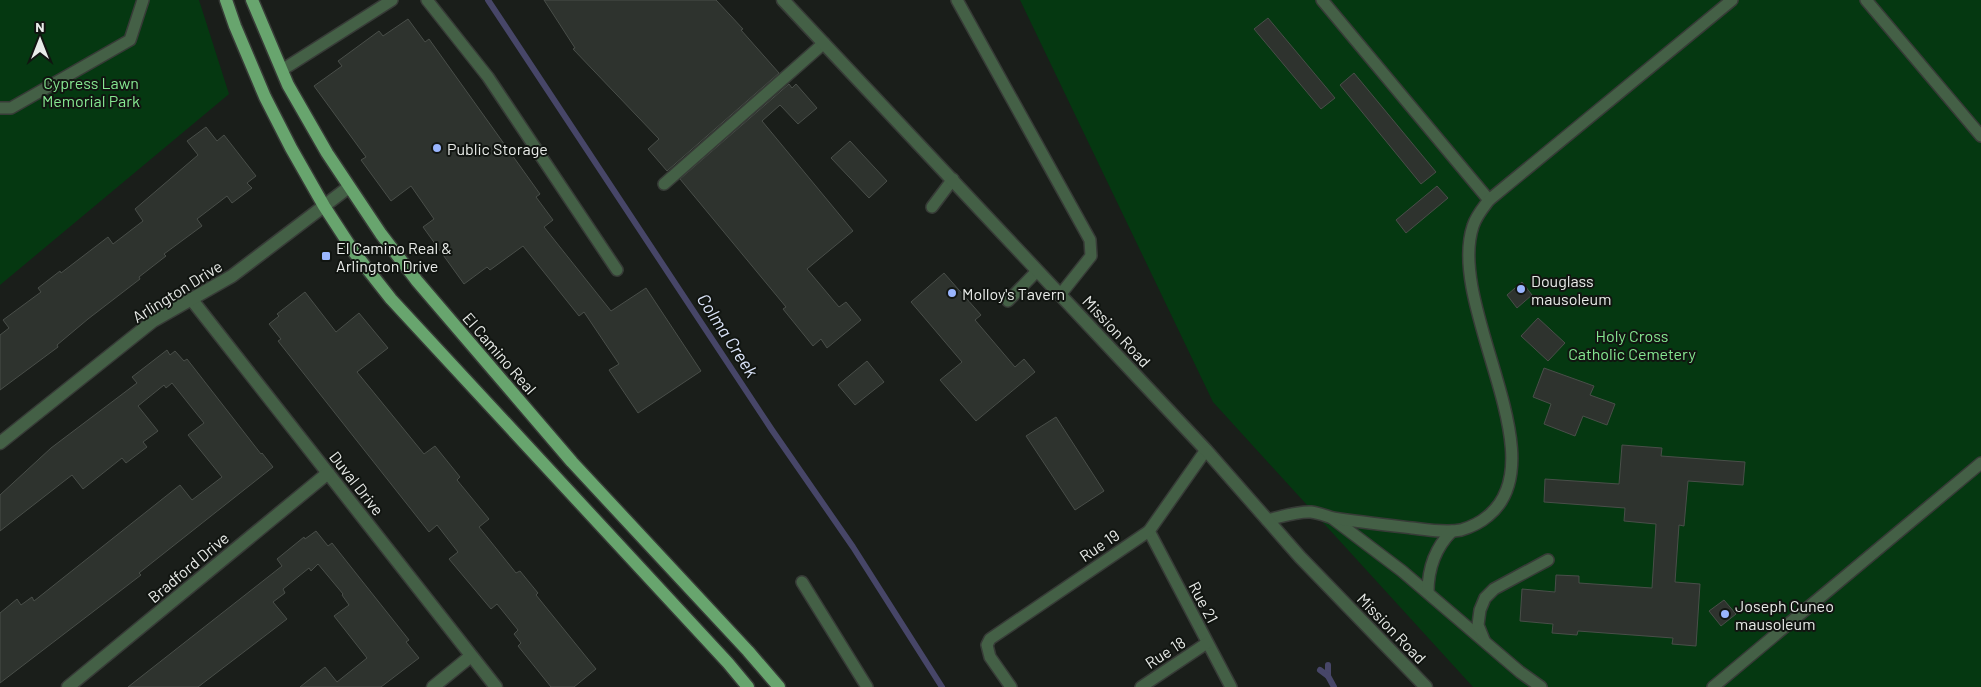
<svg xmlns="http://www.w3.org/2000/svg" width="1981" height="687" font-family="Barlow,sans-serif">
<rect width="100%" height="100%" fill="#1a1e1a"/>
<g fill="#053811">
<polygon points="0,0 199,0 229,94 0,285"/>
<polygon points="1020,0 1981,0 1981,687 1473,687 1213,402"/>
</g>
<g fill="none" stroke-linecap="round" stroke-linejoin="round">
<g stroke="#474668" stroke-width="6">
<polyline points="488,0 772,430 853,547 942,687"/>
<polyline points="1328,665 1328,676"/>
<polyline points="1320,670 1328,676 1334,687"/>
</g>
</g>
<g fill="#2e332e" stroke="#494e49">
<polygon points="544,0 716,0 743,29 741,30 779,73 667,171 648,149 659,139 573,49 575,48"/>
<polygon points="1268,18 1335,98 1321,109 1254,29"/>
<polygon points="408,19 425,42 429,39 540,194 536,197 553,220 544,227 611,311 646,288 701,371 638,413 609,370 619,364 584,312 579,316 523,246 490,270 487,267 464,284 423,227 434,219 411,186 391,201 361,160 366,157 314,86 342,66 338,61 379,31 383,36"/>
<polygon points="1354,73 1436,172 1421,184 1340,85"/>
<polygon points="789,84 792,88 796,84 817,108 798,124 780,105 762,121 853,231 807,269 839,307 846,302 861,320 827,348 821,339 813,346 783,309 786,307 680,179"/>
<polygon points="206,127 217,141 224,135 256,176 247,183 252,188 232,203 227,196 197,219 202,226 164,254 166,256 139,277 140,279 88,319 57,345 58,347 0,390 0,335 9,328 3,320 41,292 38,288 60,271 61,273 108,237 113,244 143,221 135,209 198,155 187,141"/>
<polygon points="850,141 887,181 869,198 831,158"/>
<polygon points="1437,186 1448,198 1406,233 1396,220"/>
<polygon points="944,273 981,315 975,320 1015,367 1024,359 1035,372 976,421 940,380 962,362 911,302"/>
<polygon points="1522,282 1532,295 1517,308 1507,295"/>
<polygon points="305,292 336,332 359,313 388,348 357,372 424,454 435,446 460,477 457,480 489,519 479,527 516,573 520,571 538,593 536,595 596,669 574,687 551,687 518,646 521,643 514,634 518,630 497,604 491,609 449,559 458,552 437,525 429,532 278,341 281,339 269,324 279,316 277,314"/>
<polygon points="1538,318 1565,343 1548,361 1521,336"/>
<polygon points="167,350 170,355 175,351 184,361 187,359 261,454 262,453 273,467 139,573 141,575 0,683 0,613 17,599 21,605 32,597 34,601 180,485 192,500 222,477 188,435 204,423 172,383 166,388 164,385 138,406 158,431 143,442 147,447 126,463 122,458 83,489 72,475 0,531 0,495 51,448 137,383 132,377"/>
<polygon points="867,361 884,382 855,405 838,385"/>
<polygon points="1544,368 1594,386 1590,395 1615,404 1607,425 1583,416 1575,436 1544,424 1551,404 1533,397"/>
<polygon points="1056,417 1104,491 1075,510 1026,436"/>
<polygon points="1622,445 1662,448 1661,456 1745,462 1743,485 1688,481 1684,526 1679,525 1675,582 1700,584 1696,646 1672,644 1673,638 1578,631 1577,635 1552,633 1553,624 1520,621 1522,589 1555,592 1556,575 1579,576 1579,583 1652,588 1656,524 1624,521 1625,508 1544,502 1545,479 1619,484"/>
<polygon points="316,531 328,546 332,543 351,567 409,640 406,642 419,658 381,687 300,687 325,667 337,682 367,658 334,616 349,605 342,595 343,594 318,564 311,571 309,568 283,589 285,593 273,602 287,619 198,687 128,687 282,566 277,559 304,537 305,539"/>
<polygon points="1724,600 1736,614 1721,626 1709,611"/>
</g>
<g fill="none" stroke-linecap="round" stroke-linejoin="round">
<defs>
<g id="lane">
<polyline points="427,0 488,77 617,270"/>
<polyline points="957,0 1090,240 1091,256 1060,295"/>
<polyline points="1322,0 1489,200"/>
<polyline points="1866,0 1981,136"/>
<polyline points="282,70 392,0"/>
<polyline points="0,108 11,108 130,40 143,0"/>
<polyline points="664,184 824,43"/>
<polyline points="932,207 953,179"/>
<polyline points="1008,301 1037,271"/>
<polyline points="1332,518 1402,571 1520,672 1541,687"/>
<path d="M 1267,520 C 1281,517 1297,511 1311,512 C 1319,513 1326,516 1333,518 C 1359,522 1386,525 1412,528 C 1428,530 1445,533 1461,530 C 1471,527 1481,522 1488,516 C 1559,459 1446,306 1473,226 C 1476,216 1483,208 1489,200 L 1732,0"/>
<polyline points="1149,531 1231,687"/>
<polyline points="802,582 867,687"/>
<path d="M 1428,592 C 1428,568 1435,548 1452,531"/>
<polyline points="1484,640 1478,625 1480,610 1485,598 1494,589 1548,560"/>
<polyline points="1011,687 990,657 987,645 990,639 1149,531 1206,450"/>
<polyline points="1141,687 1207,643"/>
<polyline points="1713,687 1981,463"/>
</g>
<g id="street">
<polyline points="783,0 1206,450 1300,557 1426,687"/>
<polyline points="192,300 496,687"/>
<polyline points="0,443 153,321 232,276 349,187"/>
<polyline points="68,687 328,473"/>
<polyline points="433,687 471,656"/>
</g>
<g id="primary">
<polyline points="226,0 235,26 265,97 291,148 324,206 354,252 391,299 728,663 748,687"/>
<polyline points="252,0 288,85 327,153 381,234 417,281 572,462 748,651 779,687"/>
</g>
</defs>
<use href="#lane" stroke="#373b37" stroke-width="14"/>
<use href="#street" stroke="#373b37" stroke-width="15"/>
<use href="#primary" stroke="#373b37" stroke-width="15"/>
<use href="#lane" stroke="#446046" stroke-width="11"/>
<use href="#street" stroke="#446046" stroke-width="12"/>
<use href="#primary" stroke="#68a56e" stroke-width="12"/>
</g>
<g fill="#99b5fd" stroke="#111511" stroke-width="2">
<circle cx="437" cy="148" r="5"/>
<rect x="321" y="251" width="10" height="10" rx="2.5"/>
<circle cx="1521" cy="289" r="5"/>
<circle cx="952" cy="293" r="5"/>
<circle cx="1725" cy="614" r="5"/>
</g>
<g text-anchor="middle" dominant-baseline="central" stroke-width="4" stroke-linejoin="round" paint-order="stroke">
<g font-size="16" fill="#86e791" stroke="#111511">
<text x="91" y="82">Cypress Lawn<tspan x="91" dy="18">Memorial Park</tspan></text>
<text x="1632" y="335">Holy Cross<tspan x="1632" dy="18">Catholic Cemetery</tspan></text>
</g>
<g font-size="16" fill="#e8ebe8" stroke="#111511" text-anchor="start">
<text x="447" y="148">Public Storage</text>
<text x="336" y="247">El Camino Real &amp;<tspan x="336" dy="18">Arlington Drive</tspan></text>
<text x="1531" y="280">Douglass<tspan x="1531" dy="18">mausoleum</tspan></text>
<text x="962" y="293">Molloy's Tavern</text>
<text x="1735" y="605">Joseph Cuneo<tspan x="1735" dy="18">mausoleum</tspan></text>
</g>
<g font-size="16" fill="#e8ebe8" stroke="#111511">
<text transform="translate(177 291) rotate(-32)">Arlington Drive</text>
<text transform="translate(1117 331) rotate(47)">Mission Road</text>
<text transform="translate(500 353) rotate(49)">El Camino Real</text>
<text transform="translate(357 483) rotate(52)">Duval Drive</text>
<text transform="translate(1099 545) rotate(-34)">Rue 19</text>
<text transform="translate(188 567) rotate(-40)">Bradford Drive</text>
<text transform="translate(1204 602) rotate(62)">Rue 21</text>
<text transform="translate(1392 628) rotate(46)">Mission Road</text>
<text transform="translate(1165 652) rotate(-33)">Rue 18</text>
</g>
<g font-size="18" font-style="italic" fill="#dbe4f9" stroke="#111511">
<text transform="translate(728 335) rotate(57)">Colma Creek</text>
</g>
</g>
<g transform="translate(40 40)" stroke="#111511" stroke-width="4" paint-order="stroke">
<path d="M0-4L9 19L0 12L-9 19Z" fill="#e8ebe8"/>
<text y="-8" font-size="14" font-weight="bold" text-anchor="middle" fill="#e8ebe8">N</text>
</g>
</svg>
